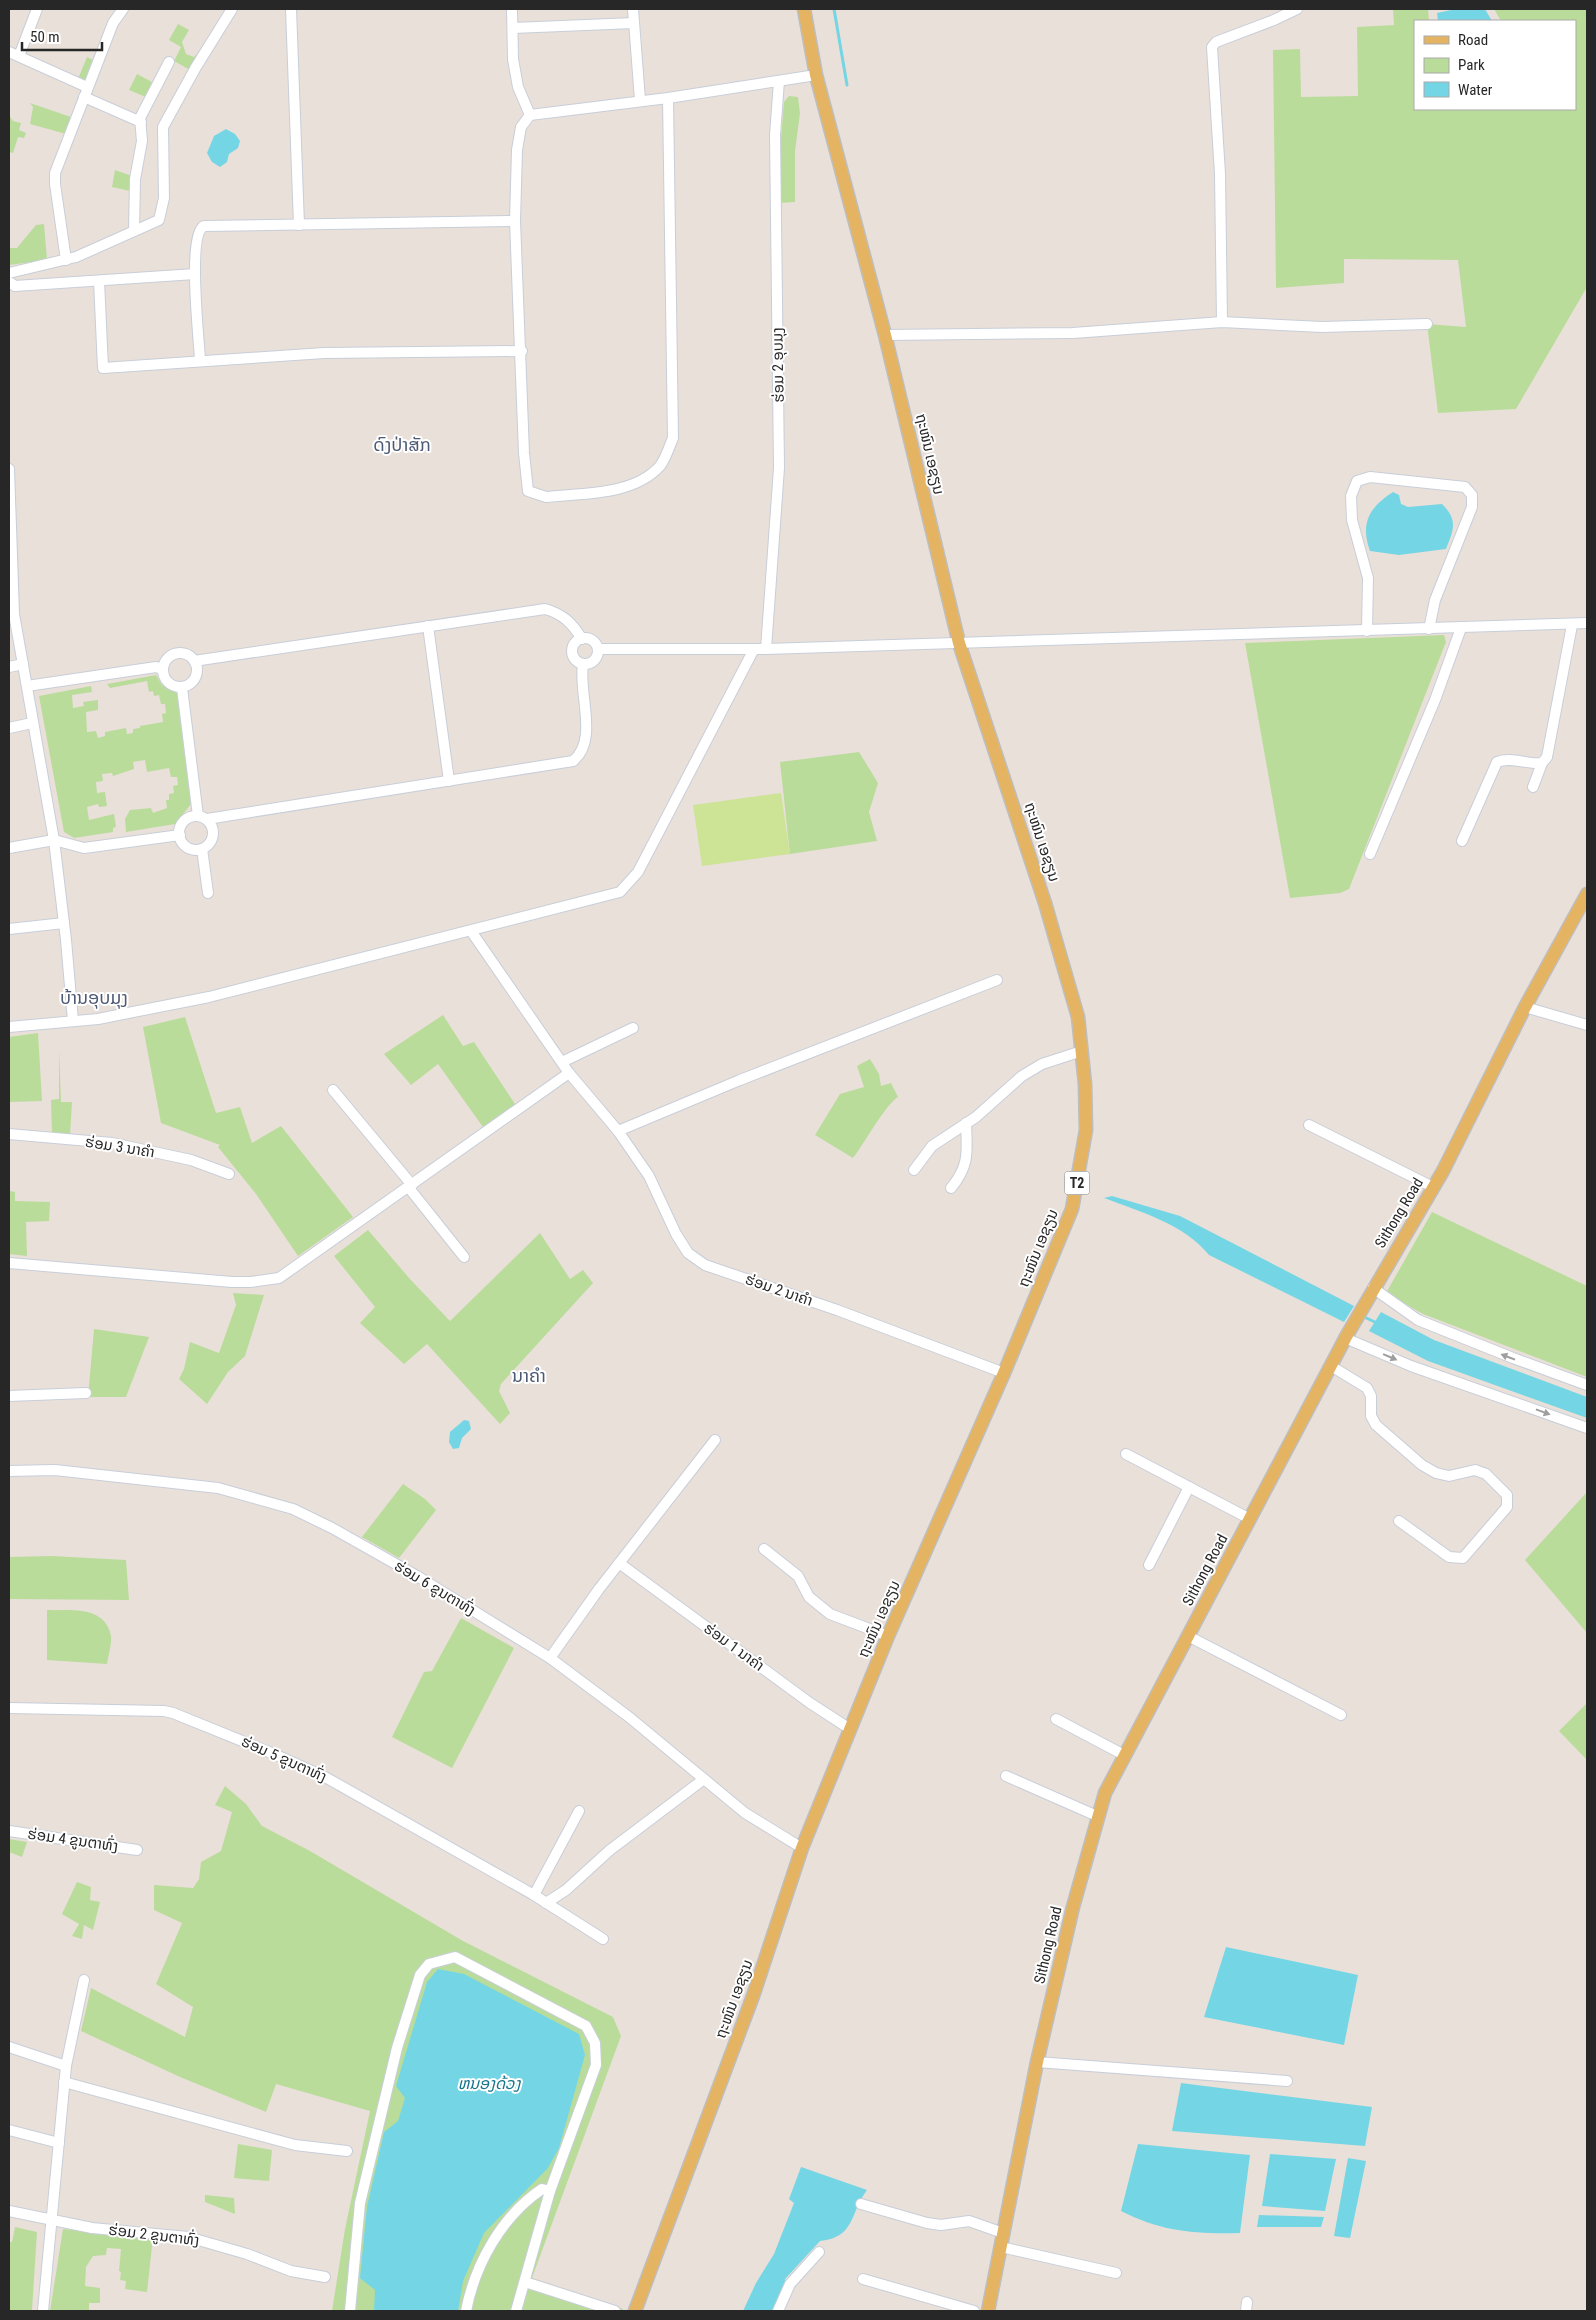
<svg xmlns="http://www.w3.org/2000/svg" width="1596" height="2320" font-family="'Roboto Condensed','Noto Sans Lao',sans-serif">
<rect width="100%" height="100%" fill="#e9e0da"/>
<g fill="#badc9a">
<polygon points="1393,9 1428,9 1429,21 1415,21 1415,109 1575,109 1575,21 1501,21 1494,9 1587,9 1587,287 1516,409 1438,413 1427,324 1466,327 1458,260 1344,259 1344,283 1276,288 1273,50 1300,49 1301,97 1358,96 1357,27 1394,25"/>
<polygon points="178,24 189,30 182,42 186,54 194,57 199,52 202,53 190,70 174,61 181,47 169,40"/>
<polygon points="87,57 93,60 87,80 78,79"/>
<polygon points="137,74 152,82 146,97 129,90"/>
<polygon points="789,96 798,97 800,113 795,151 795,202 780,203 780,151 784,102"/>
<polygon points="30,103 71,117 66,134 30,124 33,107"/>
<polygon points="9,115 13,121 21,123 19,130 26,133 24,138 18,137 13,153 9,152"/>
<polygon points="115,170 132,176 130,191 112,187"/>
<polygon points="44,224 47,260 9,265 9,248 17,248 36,225"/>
<polygon points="1444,635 1446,642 1349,889 1340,893 1290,898 1245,643"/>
<polygon points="156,675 162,685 177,693 191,804 175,824 126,832 125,819 130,810 151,808 153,813 167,808 166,800 169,800 169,794 174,793 173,786 178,785 177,777 171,777 169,768 147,772 145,760 133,762 134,769 113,776 112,773 102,774 103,781 96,782 97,793 105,792 107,806 99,807 98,804 87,807 89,820 114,814 116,827 113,828 113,832 74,838 64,832 39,696 91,686 92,692 72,695 73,708 84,706 83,702 98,700 98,710 86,712 87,732 96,731 98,738 105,736 105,732 126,728 127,734 133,733 133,729 140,728 140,726 163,722 162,714 166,713 165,704 161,704 159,695 154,696 153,691 149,692 147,681 110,688 107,684"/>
<polygon points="859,752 878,783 869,812 877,841 790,854 780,762"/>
<polygon points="443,1015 463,1046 474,1042 515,1104 483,1127 438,1064 411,1085 384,1054"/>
<polygon points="185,1017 216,1113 240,1107 252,1143 281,1126 353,1217 298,1256 256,1194 218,1147 220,1145 161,1123 143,1027"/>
<polygon points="38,1033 42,1101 9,1102 9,1037"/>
<polygon points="59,1049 61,1102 72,1102 70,1136 52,1135 51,1100 59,1099"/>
<path d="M 870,1059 L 879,1074 L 881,1086 L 891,1083 L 898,1097 C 885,1105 864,1144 853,1158 L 815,1135 L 840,1094 L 864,1087 L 857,1066 Z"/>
<polygon points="10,1191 15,1192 15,1201 50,1202 49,1221 26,1222 27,1256 9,1254"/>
<polygon points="1432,1212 1587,1286 1587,1377 1423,1314 1386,1293"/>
<polygon points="368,1230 409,1278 450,1321 540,1233 570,1279 583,1270 593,1283 501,1384 499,1391 510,1413 500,1424 427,1344 404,1364 360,1323 375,1307 334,1256"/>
<polygon points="233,1293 264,1295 245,1356 228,1372 207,1404 179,1379 184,1369 190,1342 219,1353 236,1305"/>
<polygon points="94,1329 149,1337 126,1397 88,1397"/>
<polygon points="403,1484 425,1499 436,1510 399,1558 362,1537"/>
<polygon points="1587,1492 1587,1633 1525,1560"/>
<polygon points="52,1556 126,1560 129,1600 9,1599 9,1557"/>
<path d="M 47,1610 C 70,1611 105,1605 111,1636 C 112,1644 108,1656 107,1664 L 47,1660 Z"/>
<polygon points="461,1618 514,1648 452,1768 392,1737 424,1672 432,1671"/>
<polygon points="1587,1703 1587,1760 1559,1731"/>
<polygon points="225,1786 246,1804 262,1826 310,1851 463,1941 613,2017 621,2036 532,2278 623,2309 622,2311 332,2311 345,2229 370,2111 276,2084 266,2112 180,2077 81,2031 91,1988 185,2037 193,2007 156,1984 182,1923 154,1910 154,1885 193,1888 199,1879 201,1862 221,1851 232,1812 215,1805"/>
<polygon points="9,1839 27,1842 22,1857 9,1852"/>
<polygon points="77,1882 91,1887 90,1900 100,1902 93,1930 84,1925 82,1939 72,1936 79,1924 62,1914"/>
<polygon points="238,2144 272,2150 269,2181 234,2178"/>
<polygon points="205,2195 234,2198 235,2214 205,2202"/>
<polygon points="15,2227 37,2232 32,2310 9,2311 9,2242 12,2242"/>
<polygon points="63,2229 153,2237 147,2292 125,2289 126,2281 120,2280 121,2272 119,2271 121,2249 107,2248 106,2255 93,2256 86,2267 85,2286 100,2288 100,2303 89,2303 89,2311 50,2311"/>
</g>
<polygon fill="#cde396" points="781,793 790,854 702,866 693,805"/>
<g fill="#74d6e4">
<polygon points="1456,9 1485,9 1492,21 1438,21 1437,13"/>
<polygon points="226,129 235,134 240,141 238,148 229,154 227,162 220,167 212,162 207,153 214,136"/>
<path d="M 1393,492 L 1399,495 L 1401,504 L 1408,507 L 1442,504 C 1458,520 1454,529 1446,549 L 1399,555 L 1370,551 C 1360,524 1369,507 1393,492 Z"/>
<path d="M 1112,1196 L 1180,1216 L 1354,1306 L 1344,1322 L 1209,1255 C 1184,1224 1141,1212 1104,1198 Z"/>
<polygon points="1381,1312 1434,1340 1587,1397 1587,1418 1428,1361 1369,1331"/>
<polygon points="464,1420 469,1421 471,1429 462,1438 459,1448 453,1449 449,1442 450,1432"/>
<polygon points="1226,1947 1358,1975 1344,2045 1204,2017"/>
<polygon points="438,1969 464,1974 579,2034 585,2055 559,2148 548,2168 484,2233 463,2281 458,2311 374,2311 375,2290 360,2278 367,2207 384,2132 398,2121 405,2098 396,2086 427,1982"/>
<polygon points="1181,2083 1372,2107 1365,2146 1172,2131"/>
<path d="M 1138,2144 L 1250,2155 L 1240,2233 C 1195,2234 1162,2232 1121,2211 Z"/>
<polygon points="1270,2154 1336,2159 1325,2211 1262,2206"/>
<polygon points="1348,2158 1366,2161 1350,2238 1334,2236"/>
<path d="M 801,2167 L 867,2190 C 849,2214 856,2237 820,2241 L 785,2279 L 786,2283 L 774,2311 L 743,2311 L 756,2283 L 774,2254 L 794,2203 L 789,2199 Z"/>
<polygon points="1259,2215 1324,2217 1321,2227 1257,2227"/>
</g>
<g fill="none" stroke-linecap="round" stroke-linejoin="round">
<g stroke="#74d6e4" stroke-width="3">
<polyline points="834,9 847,85"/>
<polyline points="1362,1316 1377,1323"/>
</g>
<defs>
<g id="minor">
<polyline points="291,9 299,225"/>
<polyline points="512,9 513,59 518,87 530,115"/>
<polyline points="633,9 640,100"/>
<polyline points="513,28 634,23"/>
<polyline points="9,52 87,87"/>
<polyline points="19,56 37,9"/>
<polyline points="84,97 141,122"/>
<path d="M 668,98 L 673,438 C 669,447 666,458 660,466 C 633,496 582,493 546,497 L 528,491 L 524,453 L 515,221 L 517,150 L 521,127 L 530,115 L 668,98 L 816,75"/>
<polyline points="134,231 135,179 142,141 140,118 169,62"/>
<polyline points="66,260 55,184 55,173 113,23 123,9"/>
<polyline points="9,273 76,257 159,220 164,198 163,127 196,67 232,9"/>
<polyline points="99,281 103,368 324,353 522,351"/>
<polyline points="9,282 15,286 195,274"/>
<polyline points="1222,322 1220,174 1212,47 1216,42 1274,20 1297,9"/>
<polyline points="885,335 1073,333 1222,322 1322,327 1427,324"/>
<path d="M 200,360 C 199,338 187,235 204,226 L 515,221"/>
<polyline points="9,469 14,614 54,840 66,940 73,1021"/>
<polyline points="428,626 449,781"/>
<polyline points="1367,631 1368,578 1352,520 1351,496 1357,481 1370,477 1465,487 1472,495 1472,507 1435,600 1429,629"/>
<circle cx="585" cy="651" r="13"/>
<polyline points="598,649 766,649 1587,623"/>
<polyline points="766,649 779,468 775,135 779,81"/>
<circle cx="180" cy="670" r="17"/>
<path d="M 194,661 L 545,609 C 563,614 572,623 582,639"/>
<polyline points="9,667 23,664"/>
<polyline points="27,686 156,667 162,669"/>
<polyline points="182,688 198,816"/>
<polyline points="9,728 32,723"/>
<polyline points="1533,787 1542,763"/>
<circle cx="196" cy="833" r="17"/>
<path d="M 207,819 L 573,761 C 599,740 578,694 583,664"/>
<path d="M 1462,841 L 1497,762 C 1511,756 1528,765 1542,763 L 1547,757 L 1572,625"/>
<polyline points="9,848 54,840 84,848 180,835"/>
<polyline points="202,849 208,893"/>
<polyline points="1370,854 1435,700 1461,628"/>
<polyline points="9,929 64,923"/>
<polyline points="471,931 569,1073 618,1131 649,1176 676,1234 688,1253 705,1265 837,1310 1004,1373"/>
<polyline points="1525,1007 1587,1025"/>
<polyline points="9,1027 98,1019 209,997 620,892 638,872 754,649"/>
<polyline points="562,1062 633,1028"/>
<polyline points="333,1090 412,1185"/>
<polyline points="1309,1125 1433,1187"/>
<polyline points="618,1131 740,1080 997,980"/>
<polyline points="9,1134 112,1143 191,1160 229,1174"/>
<polyline points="914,1170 932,1146 976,1117 1022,1076 1042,1064 1082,1051"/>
<polyline points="409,1188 464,1257"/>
<path d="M 951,1188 C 970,1165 967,1151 966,1123"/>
<polyline points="9,1263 232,1282 250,1282 279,1278 569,1073"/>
<polyline points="1373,1288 1418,1320 1513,1358 1587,1385"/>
<polyline points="1345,1338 1411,1366 1587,1428"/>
<polyline points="1331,1366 1367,1388 1371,1396 1371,1416 1376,1425 1422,1465 1436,1473 1449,1476 1475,1470 1486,1474 1507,1495 1507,1507 1463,1558 1449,1557 1399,1521"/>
<polyline points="9,1396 86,1393"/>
<polyline points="1126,1454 1250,1519"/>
<polyline points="9,1471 55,1470 218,1488 293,1509 332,1528 417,1576 550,1658 629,1717 745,1813 802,1848"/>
<polyline points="764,1549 798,1576 809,1597 830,1614 888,1636"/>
<polyline points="619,1563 810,1703 850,1729"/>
<polyline points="1149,1565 1189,1487"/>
<polyline points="1188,1636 1341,1715"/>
<polyline points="550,1658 599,1589 715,1440"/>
<polyline points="9,1708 164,1711 173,1713 274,1754 325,1777 534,1895 603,1939"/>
<polyline points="1056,1719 1124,1755"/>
<polyline points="1006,1776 1097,1816"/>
<polyline points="9,1831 137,1850"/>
<polyline points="534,1895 579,1811"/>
<polyline points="546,1903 566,1890 610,1850 704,1779"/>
<polyline points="9,2047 66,2066"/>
<polyline points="1037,2062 1287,2081"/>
<polyline points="64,2082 295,2145 347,2151"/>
<polyline points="9,2130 59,2143"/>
<polyline points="861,2204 927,2223 941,2225 969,2221 1003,2233"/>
<polyline points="9,2211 92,2228 188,2237 247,2254 291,2271 325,2277"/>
<polyline points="1001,2247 1116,2273"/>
<polyline points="863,2279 974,2311"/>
<polyline points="525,2282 615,2311"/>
<polyline points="43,2311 66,2066 84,1980"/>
<polyline points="350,2311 360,2203 397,2048 420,1975 429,1964 455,1957 586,2026 595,2043 596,2065 550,2191 516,2311"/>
<path d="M 466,2311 C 475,2264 502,2216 542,2189 L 550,2191"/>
<polyline points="778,2311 790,2284 819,2252"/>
<polyline points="1246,2311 1247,2302"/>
</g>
<g id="major">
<polyline points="635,2311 753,1996 802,1848 888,1636 1004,1373 1072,1209 1086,1130 1085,1084 1078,1017 1045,903 959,643 885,335 816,75 804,9"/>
<polyline points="988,2311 1037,2062 1073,1907 1105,1793 1347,1335 1443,1171 1525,1007 1587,894"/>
</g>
</defs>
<use href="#minor" stroke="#c8ced8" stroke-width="12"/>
<use href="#major" stroke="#bebebe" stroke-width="15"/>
<use href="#minor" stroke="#fff" stroke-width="10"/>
<use href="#major" stroke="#e4b463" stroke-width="12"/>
</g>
<defs><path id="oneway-solid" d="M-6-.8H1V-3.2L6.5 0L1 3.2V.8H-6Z" transform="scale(1.25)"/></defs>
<g fill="#9e9e9e">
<use href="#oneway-solid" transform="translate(1390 1357) rotate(23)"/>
<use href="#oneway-solid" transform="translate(1508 1357) rotate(-159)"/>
<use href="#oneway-solid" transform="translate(1543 1412) rotate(20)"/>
</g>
<g text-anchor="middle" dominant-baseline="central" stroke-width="4" stroke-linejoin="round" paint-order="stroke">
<rect fill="#fff" stroke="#686868" stroke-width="1" x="1064.5" y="1171.5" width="25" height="23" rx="4"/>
<g font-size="14" font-weight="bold" fill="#272727">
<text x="1077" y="1183">T2</text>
</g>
<g font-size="15" fill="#272727" stroke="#fff">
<text transform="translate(778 365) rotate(-91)">ຮ່ອມ 2 ອຸບມຸງ</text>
<text transform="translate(930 454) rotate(77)">ຖະໜົນ ເອຊຽນ</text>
<text transform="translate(1042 842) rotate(72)">ຖະໜົນ ເອຊຽນ</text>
<text transform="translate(120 1147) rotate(9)">ຮ່ອມ 3 ນາຄຳ</text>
<text transform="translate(1399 1213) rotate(-59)">Sithong Road</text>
<text transform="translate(1038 1248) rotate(-68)">ຖະໜົນ ເອຊຽນ</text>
<text transform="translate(779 1290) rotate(19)">ຮ່ອມ 2 ນາຄຳ</text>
<text transform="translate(1205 1570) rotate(-62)">Sithong Road</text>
<text transform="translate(435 1588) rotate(31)">ຮ່ອມ 6 ຂູນຕາທົ່ງ</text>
<text transform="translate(879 1619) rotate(-66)">ຖະໜົນ ເອຊຽນ</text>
<text transform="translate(734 1647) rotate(36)">ຮ່ອມ 1 ນາຄຳ</text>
<text transform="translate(284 1759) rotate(24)">ຮ່ອມ 5 ຂູນຕາທົ່ງ</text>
<text transform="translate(73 1840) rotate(8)">ຮ່ອມ 4 ຂູນຕາທົ່ງ</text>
<text transform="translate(1048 1945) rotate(-77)">Sithong Road</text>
<text transform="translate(734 1999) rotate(-70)">ຖະໜົນ ເອຊຽນ</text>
<text transform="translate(154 2235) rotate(7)">ຮ່ອມ 2 ຂູນຕາທົ່ງ</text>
</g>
<g font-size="16" font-style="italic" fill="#17748c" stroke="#fff">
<text x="489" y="2083">ຫນອງດ້ວງ</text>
</g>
<g font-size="18" fill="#4c5974" stroke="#fff">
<text x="402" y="444">ດົງປ່າສັກ</text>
<text x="94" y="997">ບ້ານອຸບມຸງ</text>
<text x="529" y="1375">ນາຄຳ</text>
</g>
</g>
<rect width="1596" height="2320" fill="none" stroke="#272727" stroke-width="20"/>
<rect x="1414" y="20" width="162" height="90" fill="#ffffff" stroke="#a9a9a9"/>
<rect x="1424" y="36" width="25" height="8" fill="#e4b463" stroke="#a9a9a9"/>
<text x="1458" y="45" font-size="15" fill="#272727">Road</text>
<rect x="1424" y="58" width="25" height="15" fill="#badc9a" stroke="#a9a9a9"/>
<text x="1458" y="70" font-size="15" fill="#272727">Park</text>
<rect x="1424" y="82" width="25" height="15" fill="#74d6e4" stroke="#a9a9a9"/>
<text x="1458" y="95" font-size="15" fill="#272727">Water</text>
<path d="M22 42v8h80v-8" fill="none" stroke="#272727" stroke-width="2.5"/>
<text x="30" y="42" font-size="15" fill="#272727" stroke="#ffffff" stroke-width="4" paint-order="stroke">50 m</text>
</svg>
